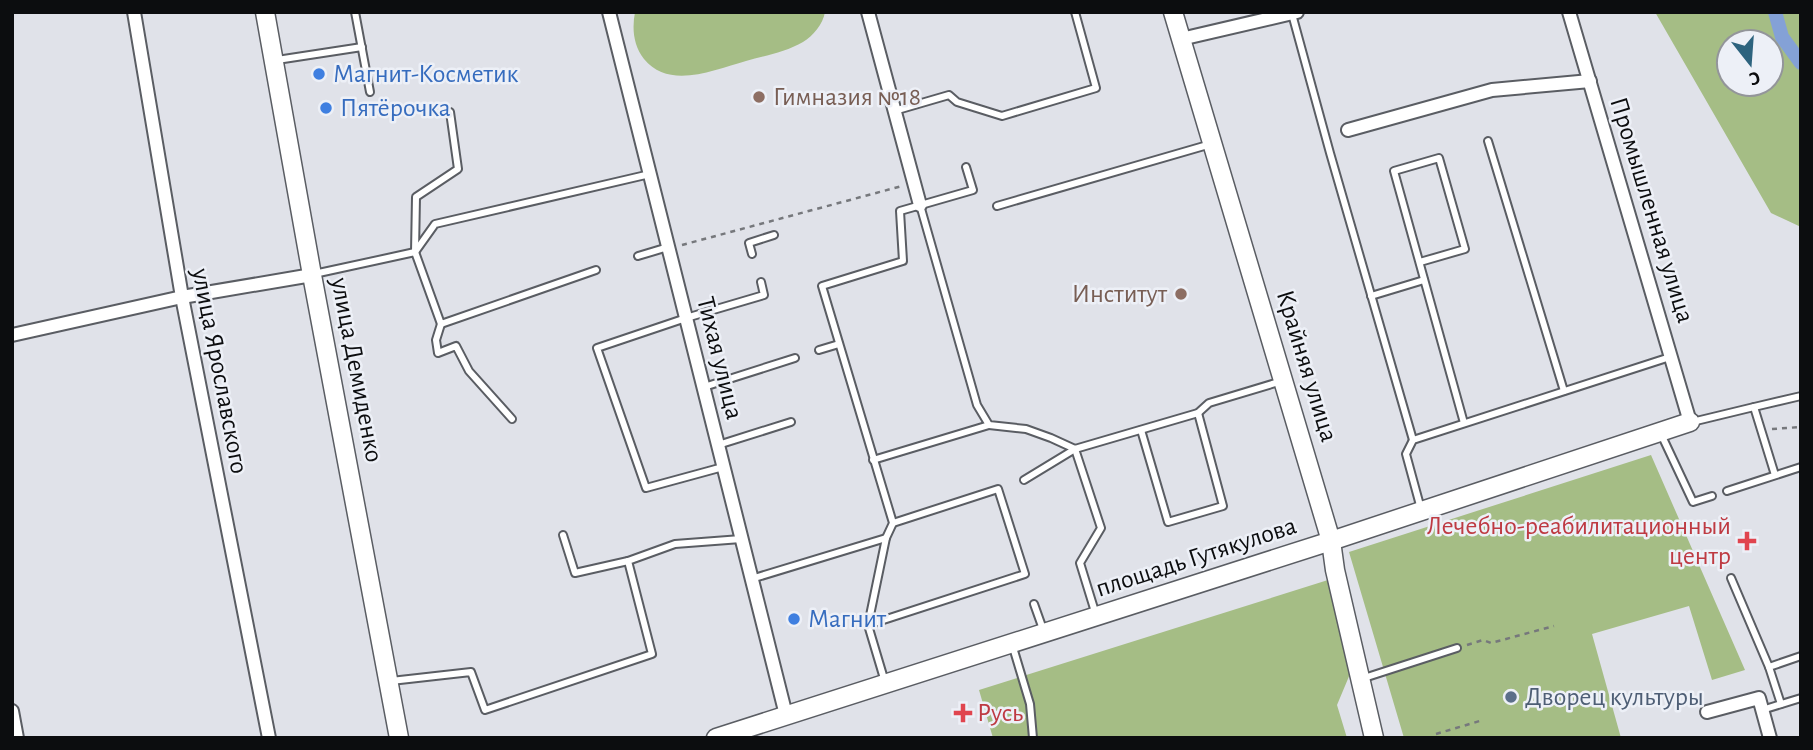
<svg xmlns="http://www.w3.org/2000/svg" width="1813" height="750" font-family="'Alegreya Sans',sans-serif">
<rect width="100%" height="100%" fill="#e0e2e9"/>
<g fill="#a5bd85" fill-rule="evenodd">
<path d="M 635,12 L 825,12 C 823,24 813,36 803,42 C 786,52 764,56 746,61 C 714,70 669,90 644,59 C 633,45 632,28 635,12 Z"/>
<path d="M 1655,12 L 1801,12 L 1801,227 L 1771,213 ZM 1729,42 L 1771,42 L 1771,84 L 1729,84 Z"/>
<polygon points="1651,455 1745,670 1712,680 1689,606 1592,634 1621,738 1404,738 1349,552"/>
<polygon points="1328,580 1350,674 1337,705 1347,738 993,738 979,690"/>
</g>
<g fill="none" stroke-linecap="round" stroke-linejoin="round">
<polyline stroke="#84a1d6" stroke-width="14" points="1775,12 1782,37 1801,63"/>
<defs>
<g id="lane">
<polyline points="355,12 370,92"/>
<polyline points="1292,14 1330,153 1413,440"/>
<polyline points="277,60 362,47"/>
<polyline points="894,111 949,95 957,102 1002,116 1096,88 1075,12"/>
<polyline points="450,112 458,169 416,197 415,252 441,324 596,270"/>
<polyline points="1488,141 1564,391"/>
<polyline points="920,205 977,405 989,425 1026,429 1051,438 1075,449"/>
<polyline points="997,206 1211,144"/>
<polyline points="752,254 749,243 774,235"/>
<polyline points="638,256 668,247"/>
<polyline points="1420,262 1465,249 1439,158 1394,171 1464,423"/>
<polyline points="314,274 415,252 435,224 650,174"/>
<polyline points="1371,296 1424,280"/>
<polyline points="441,324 436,340 438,353 456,346 469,371 512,419"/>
<polyline points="819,350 839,344"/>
<polyline points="704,387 795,358"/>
<polyline points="1754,407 1801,396"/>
<polyline points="1692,422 1754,407 1775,475"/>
<polyline points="1141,430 1168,522 1223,506 1198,413"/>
<polyline points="1661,434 1693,502 1712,496"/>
<polyline points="718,445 791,422"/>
<polyline points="873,460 989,425"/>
<polyline points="723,467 646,488 597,348 686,318 764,295 761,282"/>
<polyline points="1024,480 1075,449"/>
<polyline points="1727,491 1801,467"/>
<polyline points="1421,509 1406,454 1413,440 1670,357"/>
<polyline points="563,535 575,573 628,561"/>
<polyline points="1731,578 1769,667"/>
<polyline points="751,579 886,538"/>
<polyline points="1034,604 1044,632"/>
<polyline points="1096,615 1080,563 1101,528 1075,449 1198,413 1209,403 1282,381"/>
<polyline points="868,625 1025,574 998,489 893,523"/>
<polyline points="1012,644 1030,704 1033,738"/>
<polyline points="1364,678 1457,648"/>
<polyline points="391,681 471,672 485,710 652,654 628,561 675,544 741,539"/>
<polyline points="885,682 868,625 886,538 893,523 822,286 903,261 900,211 973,190 966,167"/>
<polyline points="1781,704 1769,667 1801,656"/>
<polyline points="1762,710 1801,698"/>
</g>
<g id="street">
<polyline points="134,12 182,297 269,738"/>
<polyline points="609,12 786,715"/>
<polyline points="868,12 920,205"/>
<polyline points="1569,12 1690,422"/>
<polyline points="1181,39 1297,12"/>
<polyline points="1348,130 1492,90 1590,81"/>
<polyline points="12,335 182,297 312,275"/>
<polyline points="12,711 17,738"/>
<polyline points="1707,712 1759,698 1770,738"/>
</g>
<g id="secondary">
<polyline points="265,12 312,275 399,738"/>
<polyline points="1173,12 1331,541 1335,570 1374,738"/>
<polyline points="716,738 1331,541 1690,422"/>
</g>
</defs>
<use href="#lane" stroke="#5a5d63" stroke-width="10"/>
<use href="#street" stroke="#5a5d63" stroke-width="16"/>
<use href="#secondary" stroke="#5a5d63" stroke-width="21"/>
<g stroke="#76787c" stroke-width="2.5" stroke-dasharray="5 5" stroke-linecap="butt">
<polyline points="682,245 902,186"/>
<polyline points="1772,429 1801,427"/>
<polyline points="1467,645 1483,640 1491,643 1554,626"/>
<polyline points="1436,734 1483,720"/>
</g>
<use href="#lane" stroke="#fff" stroke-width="6"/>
<use href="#street" stroke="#fff" stroke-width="12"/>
<use href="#secondary" stroke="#fff" stroke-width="18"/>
</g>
<g fill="#3f7fe0" stroke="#edf0f7" stroke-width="2.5">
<circle cx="319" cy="74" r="7"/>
<circle cx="326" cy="108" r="7"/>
<circle cx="794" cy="619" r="7"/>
</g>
<g fill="#8d6e63" stroke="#edf0f7" stroke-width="2.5">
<circle cx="759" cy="97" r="7"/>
<circle cx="1181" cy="294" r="7"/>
</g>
<g fill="#e0444e" stroke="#edf0f7" stroke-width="2.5">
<path d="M1743.5 530.5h7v7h7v7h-7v7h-7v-7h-7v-7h7z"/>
<path d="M959.5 702.5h7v7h7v7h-7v7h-7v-7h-7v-7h7z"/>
</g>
<circle fill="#5c6f8a" stroke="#edf0f7" stroke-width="2.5" cx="1511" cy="697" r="7"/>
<g text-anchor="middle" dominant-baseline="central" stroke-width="5" stroke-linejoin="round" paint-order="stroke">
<g font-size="26" fill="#366cbe" stroke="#edf0f7" text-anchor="start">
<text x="333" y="74">Магнит-Косметик</text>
<text x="340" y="108">Пятёрочка</text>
<text x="808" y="619">Магнит</text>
</g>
<g font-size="26" fill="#785e54" stroke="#edf0f7" text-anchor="start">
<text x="773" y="97">Гимназия №18</text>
<text x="1167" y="294" text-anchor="end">Институт</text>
</g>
<g font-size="26" fill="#0c0d0f" stroke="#edf0f7">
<text transform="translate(1652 210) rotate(73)">Промышленная улица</text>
<text transform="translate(720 358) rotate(76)">Тихая улица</text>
<text transform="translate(1307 366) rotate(73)">Крайняя улица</text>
<text transform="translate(357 370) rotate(79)">улица Демиденко</text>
<text transform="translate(220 371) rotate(79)">улица Ярославского</text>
<text transform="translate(1196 557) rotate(-18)">площадь Гутякулова</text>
</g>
<g font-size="26" fill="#be3a42" stroke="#edf0f7" text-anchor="end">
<text x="1731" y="526">Лечебно-реабилитационный<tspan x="1731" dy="30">центр</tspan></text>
<text x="977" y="713" text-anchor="start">Русь</text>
</g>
<g font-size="26" fill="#4e5e75" stroke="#edf0f7" text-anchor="start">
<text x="1525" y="697">Дворец культуры</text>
</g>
</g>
<rect width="1813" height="750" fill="none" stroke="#0c0d0f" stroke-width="28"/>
<g transform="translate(1750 63) rotate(163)"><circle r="33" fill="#edf0f7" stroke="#93959a" stroke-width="2"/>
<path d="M0-5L12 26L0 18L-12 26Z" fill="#2d637e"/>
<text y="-10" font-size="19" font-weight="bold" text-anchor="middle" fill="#0c0d0f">С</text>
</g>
</svg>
